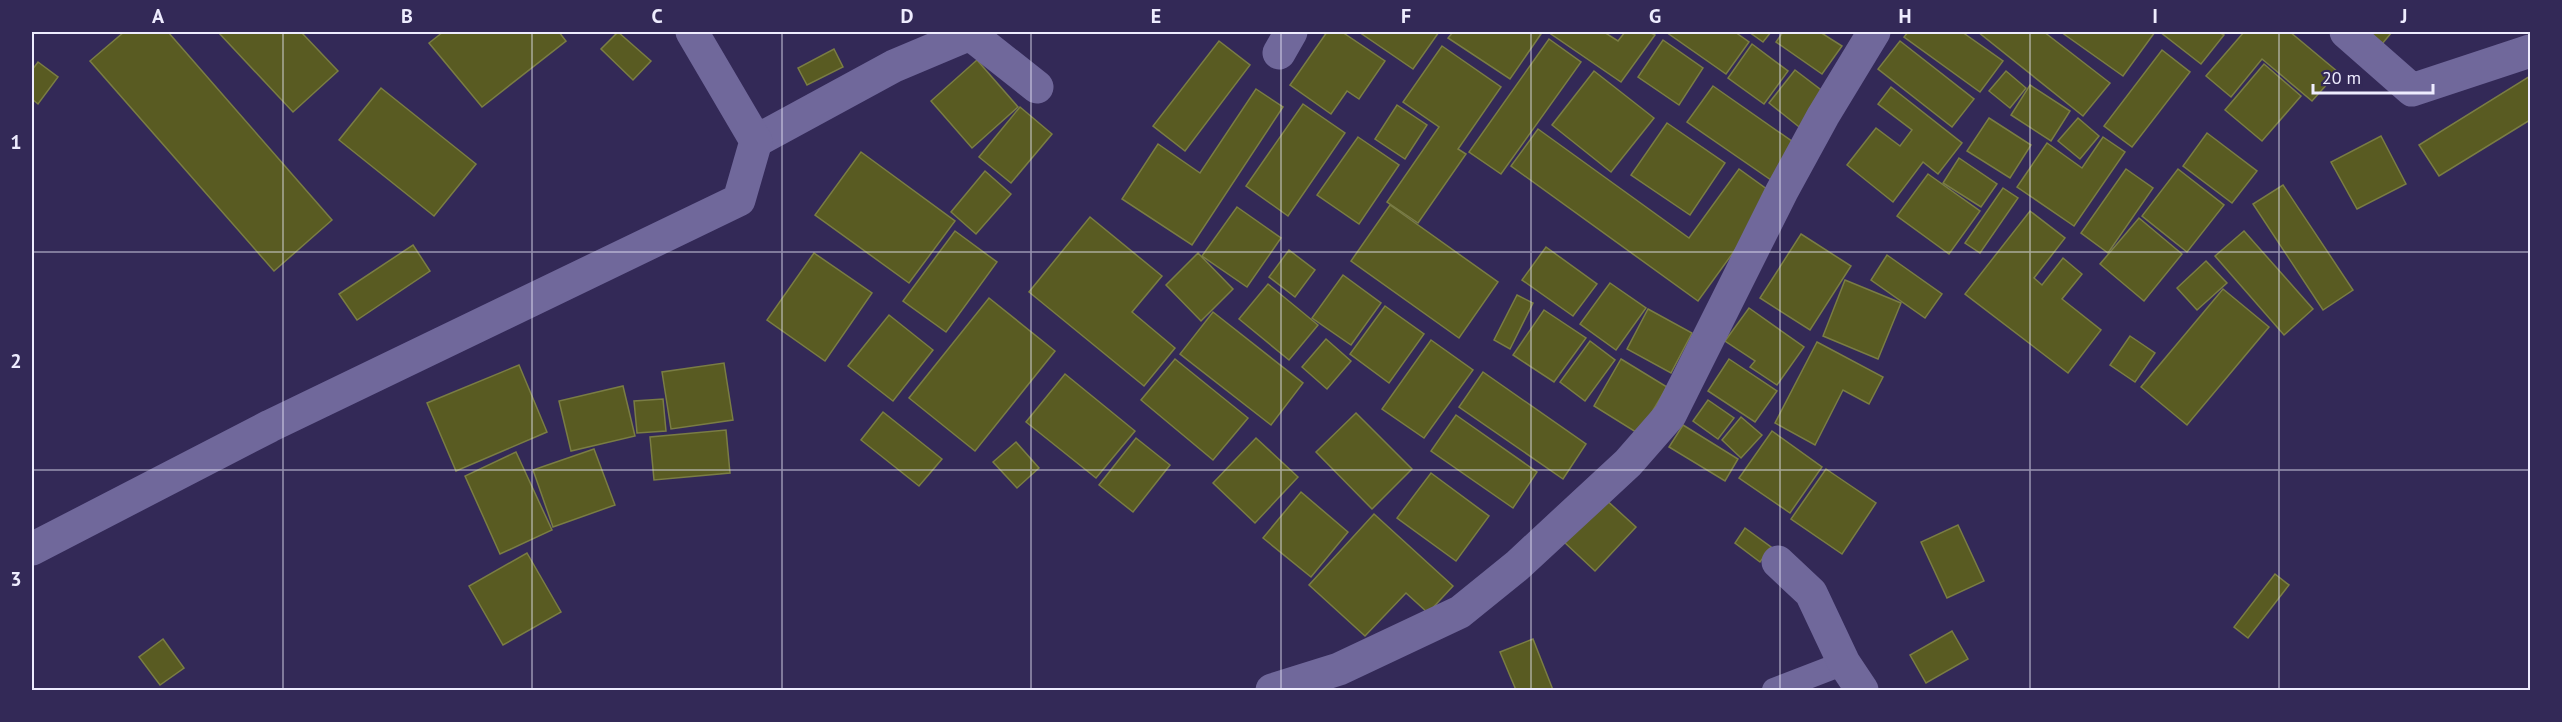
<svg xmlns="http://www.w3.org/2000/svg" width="2562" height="722" font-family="'PT Sans',sans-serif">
<rect width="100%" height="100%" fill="#332957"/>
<g fill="#595b22" stroke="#7a7d44" stroke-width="1.5">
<polygon points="124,32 168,32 332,220 274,271 90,61"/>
<polygon points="218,32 301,32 338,71 293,112"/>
<polygon points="443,32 559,32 566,41 482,107 429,43"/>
<polygon points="618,32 651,61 633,80 601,49"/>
<polygon points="1327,32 1342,32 1385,61 1359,99 1347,91 1331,114 1290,85"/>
<polygon points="1359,32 1439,32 1413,69"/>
<polygon points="1453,32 1536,32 1541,34 1510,79 1448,38"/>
<polygon points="1548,32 1604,32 1618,41 1625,32 1649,32 1655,35 1621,82"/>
<polygon points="1666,32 1735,32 1749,42 1726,74"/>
<polygon points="1749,32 1771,32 1763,42"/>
<polygon points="1783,32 1820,32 1842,46 1822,74 1776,42"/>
<polygon points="1908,32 1962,32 2003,61 1980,92 1904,37"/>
<polygon points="1978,32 2044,32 2110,83 2083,116"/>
<polygon points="2061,32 2155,32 2123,76"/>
<polygon points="2160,32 2219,32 2224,35 2201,64"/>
<polygon points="2244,32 2290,32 2338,72 2312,101 2262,59 2231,97 2206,76"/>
<polygon points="2355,32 2392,32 2377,50"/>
<polygon points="1549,39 1581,62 1501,174 1469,152"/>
<polygon points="1663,40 1703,68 1679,105 1638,77"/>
<polygon points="1219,41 1250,65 1185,151 1153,126"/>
<polygon points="1900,41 1974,99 1952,127 1878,69"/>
<polygon points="1752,44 1788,71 1764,104 1728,78"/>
<polygon points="1442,46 1501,87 1458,149 1466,154 1418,223 1387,202 1439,127 1403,102"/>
<polygon points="834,49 843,67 807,85 798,68"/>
<polygon points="2162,50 2190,72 2132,147 2104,126"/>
<polygon points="977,60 1018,107 972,148 931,101"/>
<polygon points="38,62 58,77 38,104 32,99 32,70"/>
<polygon points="2264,64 2301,96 2262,141 2225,110"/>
<polygon points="1795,70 1829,96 1803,130 1769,103"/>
<polygon points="1594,71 1654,118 1611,172 1552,125"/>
<polygon points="2006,71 2026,88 2010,108 1989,91"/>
<polygon points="2530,76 2530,120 2439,176 2419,145"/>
<polygon points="2030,85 2070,111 2051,141 2011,115"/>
<polygon points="1713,86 1796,144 1771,180 1687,122"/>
<polygon points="1891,87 1962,143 1938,174 1923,162 1893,202 1847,165 1876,128 1900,146 1912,130 1878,104"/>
<polygon points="381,88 476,164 434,216 339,140"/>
<polygon points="1256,89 1283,107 1192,245 1122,199 1158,144 1200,173"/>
<polygon points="1303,104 1345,133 1288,216 1246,186"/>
<polygon points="1397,105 1427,125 1405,159 1375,139"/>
<polygon points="1020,107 1052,134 1011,183 979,157"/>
<polygon points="1989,118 2031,145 2010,178 1967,151"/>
<polygon points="2078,118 2099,136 2080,159 2058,141"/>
<polygon points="1667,123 1725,163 1690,215 1631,175"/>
<polygon points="1538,129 1689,238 1739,169 1775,195 1698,301 1511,166"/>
<polygon points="2207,133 2257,171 2232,203 2183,166"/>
<polygon points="2381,136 2406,184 2357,209 2331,162"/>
<polygon points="1358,137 1399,165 1359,224 1317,195"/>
<polygon points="2103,137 2125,152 2074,226 2017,187 2047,143 2082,168"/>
<polygon points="861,152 955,221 909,283 815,215"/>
<polygon points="1959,158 1997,184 1981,207 1943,183"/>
<polygon points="2126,169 2153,188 2108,253 2081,233"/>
<polygon points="2178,169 2224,205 2187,252 2142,216"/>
<polygon points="985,171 1011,194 976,234 951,212"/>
<polygon points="1928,174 1980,211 1949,254 1897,216"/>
<polygon points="2283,185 2353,290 2323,310 2253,204"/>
<polygon points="2003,188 2018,198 1980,253 1965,243"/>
<polygon points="1390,205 1498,282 1459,338 1351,261"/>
<polygon points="1237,207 1281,238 1247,287 1202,256"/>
<polygon points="2030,211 2065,238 2034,278 2042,285 2063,258 2082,274 2062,299 2101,330 2068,373 1965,294"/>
<polygon points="1090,217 1162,276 1132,312 1175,348 1144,386 1029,292"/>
<polygon points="2139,218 2182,254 2144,301 2100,264"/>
<polygon points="955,231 997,262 946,332 903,301"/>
<polygon points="2244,231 2313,309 2284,335 2215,256"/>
<polygon points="1801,234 1851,266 1810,330 1760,298"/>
<polygon points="413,245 430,271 357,320 339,294"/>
<polygon points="1546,247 1597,284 1573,316 1522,280"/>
<polygon points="1289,250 1315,270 1295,297 1269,277"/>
<polygon points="814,253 872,293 825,361 767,320"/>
<polygon points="1198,253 1233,289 1201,321 1166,285"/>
<polygon points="1887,255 1942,294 1925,318 1871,280"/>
<polygon points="2206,261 2227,283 2197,310 2177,288"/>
<polygon points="1343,275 1381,303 1351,345 1312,318"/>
<polygon points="1845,280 1901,303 1878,359 1823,336"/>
<polygon points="1610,283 1646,308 1616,350 1580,324"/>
<polygon points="1268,284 1318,325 1289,360 1239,319"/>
<polygon points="2223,289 2269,327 2187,425 2141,387"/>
<polygon points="1517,295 1533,303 1510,349 1494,340"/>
<polygon points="989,298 1055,351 975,451 909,398"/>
<polygon points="1385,306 1424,334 1389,383 1350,354"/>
<polygon points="1749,308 1804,347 1777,385 1750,367 1755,361 1725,341"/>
<polygon points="1648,309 1692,333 1671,373 1627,349"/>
<polygon points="1544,310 1586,338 1554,382 1513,355"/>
<polygon points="1213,312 1303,383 1271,425 1180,354"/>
<polygon points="889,315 933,350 893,401 848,366"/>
<polygon points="2130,336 2155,353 2135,382 2110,365"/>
<polygon points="1326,339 1351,361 1327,389 1302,367"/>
<polygon points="1431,340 1473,370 1424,438 1382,409"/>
<polygon points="1590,341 1615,360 1585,401 1560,382"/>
<polygon points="1817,342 1883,377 1869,404 1843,390 1815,445 1775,423"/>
<polygon points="1175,359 1248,418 1213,460 1141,400"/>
<polygon points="1621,359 1667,387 1639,434 1594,406"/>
<polygon points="1729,359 1777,391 1755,422 1708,391"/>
<polygon points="724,363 733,420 671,429 662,372"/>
<polygon points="519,365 547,432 456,471 427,403"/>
<polygon points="1483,372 1586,444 1563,479 1459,407"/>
<polygon points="1065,374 1135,431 1096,478 1026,422"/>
<polygon points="623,386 635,436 571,451 559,401"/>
<polygon points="663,399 666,431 637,433 634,401"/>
<polygon points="1708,400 1734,418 1718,439 1693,421"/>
<polygon points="883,412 942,459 919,486 861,440"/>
<polygon points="1356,413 1412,469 1372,509 1316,452"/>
<polygon points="1456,415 1537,472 1513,508 1431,451"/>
<polygon points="1741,417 1762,435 1741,458 1722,440"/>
<polygon points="1683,425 1738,459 1725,481 1669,447"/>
<polygon points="726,430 730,473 654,480 650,437"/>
<polygon points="1772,431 1822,467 1790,513 1739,478"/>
<polygon points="1136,438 1170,465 1133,512 1099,485"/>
<polygon points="1256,438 1298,477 1255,523 1213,483"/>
<polygon points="1016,442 1039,468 1017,488 993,462"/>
<polygon points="594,449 615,505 553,527 533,470"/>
<polygon points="516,452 552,530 500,554 465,476"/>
<polygon points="1826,469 1876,503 1842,554 1791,519"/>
<polygon points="1431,473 1489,516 1456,561 1397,518"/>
<polygon points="1301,492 1348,532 1311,577 1263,538"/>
<polygon points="1603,497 1636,527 1595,571 1563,541"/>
<polygon points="1374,514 1453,586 1428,613 1406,593 1365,636 1309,585"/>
<polygon points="1958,525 1984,581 1947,598 1921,542"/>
<polygon points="1745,528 1771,547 1760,562 1735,543"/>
<polygon points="527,553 561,612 503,645 469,586"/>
<polygon points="2275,574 2289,585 2248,638 2234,627"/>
<polygon points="1952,631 1968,659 1926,683 1910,655"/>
<polygon points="163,639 184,668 160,685 139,657"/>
<polygon points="1533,639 1553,690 1516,690 1500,652"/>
</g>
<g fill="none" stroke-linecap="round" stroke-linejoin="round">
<polyline stroke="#70689b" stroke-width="24" points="1774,690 1844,663"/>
<g stroke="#70689b" stroke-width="33">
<polyline points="2346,32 2412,90 2530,51"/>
<polyline points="1279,53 1291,32"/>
<polyline points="756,141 894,66 970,34 1037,87"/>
<polyline points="32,549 270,426 739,200 756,141 692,32"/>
<polyline points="1778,562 1811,593 1844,663 1862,690"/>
<polyline points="1272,690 1339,669 1460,612 1518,565 1628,463 1670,415 1782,191 1823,116 1874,32"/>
</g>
</g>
<path fill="none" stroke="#eeecfe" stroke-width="1.5" stroke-opacity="0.55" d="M 283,32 L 283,690M 532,32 L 532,690M 782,32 L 782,690M 1031,32 L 1031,690M 1281,32 L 1281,690M 1531,32 L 1531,690M 1780,32 L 1780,690M 2030,32 L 2030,690M 2279,32 L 2279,690M 32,252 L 2530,252M 32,470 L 2530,470"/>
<rect width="2562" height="722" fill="none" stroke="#332957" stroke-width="66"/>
<path d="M2313 84v9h120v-9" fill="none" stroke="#eeecfe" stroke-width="3"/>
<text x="2322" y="84" font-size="18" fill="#eeecfe" stroke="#332957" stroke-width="4.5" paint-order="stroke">20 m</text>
<rect x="33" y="33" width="2496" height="656" fill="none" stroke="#eeecfe" stroke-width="2"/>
<g font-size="20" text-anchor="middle" font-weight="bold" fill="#eeecfe">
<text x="158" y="23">A</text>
<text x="407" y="23">B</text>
<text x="657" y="23">C</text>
<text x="907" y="23">D</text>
<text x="1156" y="23">E</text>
<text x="1406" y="23">F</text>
<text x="1655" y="23">G</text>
<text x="1905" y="23">H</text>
<text x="2155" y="23">I</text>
<text x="2404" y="23">J</text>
<text x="16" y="149">1</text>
<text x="16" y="368">2</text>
<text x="16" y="586">3</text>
</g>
</svg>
